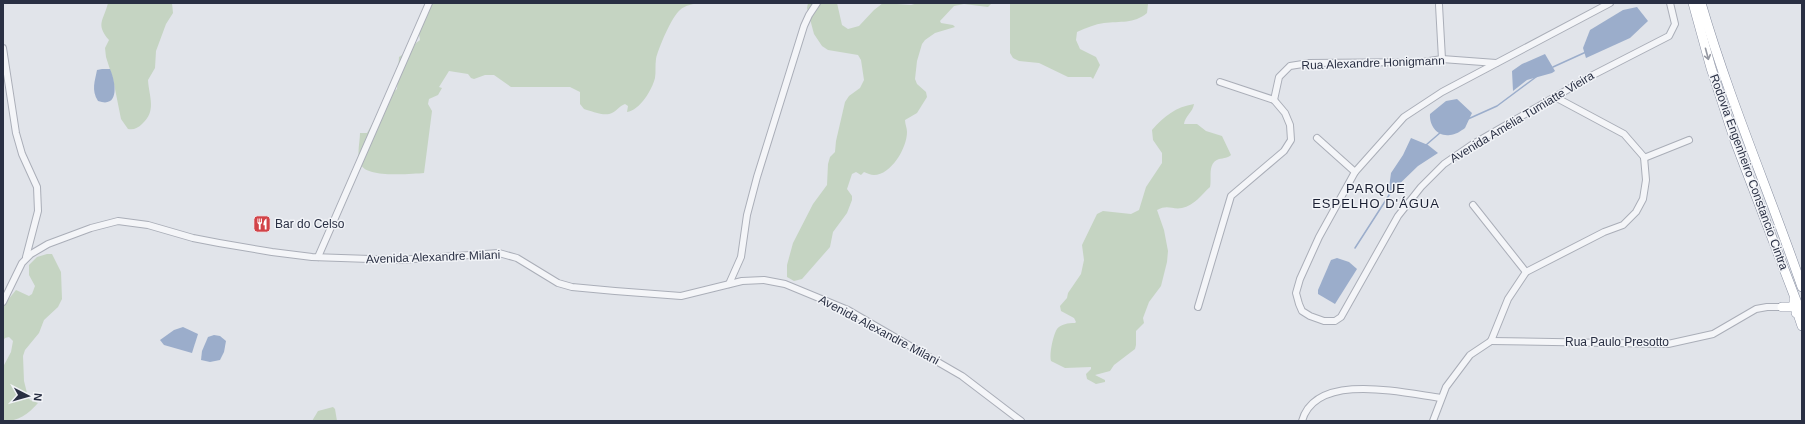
<svg xmlns="http://www.w3.org/2000/svg" width="1805" height="424" font-family="Helvetica,sans-serif">
<rect width="100%" height="100%" fill="#e1e4ea"/>
<g fill="#c5d4c2">
<path d="M 108,3 L 172,3 L 173,13 L 166,24 L 156,51 L 155,68 L 148,80 C 149,97 157,111 142,124 C 138,128 134,130 128,129 L 121,119 L 113,79 L 106,57 L 105,48 L 109,40 C 95,24 104,20 108,3 Z"/>
<path d="M 427,3 L 700,3 C 694,4 685,5 680,10 C 672,16 658,49 656,59 C 655,65 656,72 655,78 C 652,90 640,110 627,112 L 628,106 L 625,104 C 619,106 617,111 612,113 C 605,117 591,111 584,109 L 580,104 L 580,92 L 570,87 L 511,87 L 494,75 L 485,75 L 474,79 L 471,78 L 468,74 L 449,71 L 439,87 L 442,88 L 438,95 L 429,99 L 428,104 L 432,111 L 424,173 C 411,174 368,178 361,165 C 356,157 360,142 360,133 L 367,133 L 374,121 L 382,114 L 386,98 L 397,89 L 399,57 L 411,49 L 416,43 L 420,40 L 418,28 L 427,17 Z"/>
<path d="M 808,3 L 837,3 L 842,25 L 848,29 L 859,26 L 874,10 L 883,3 L 911,5 L 918,3 L 992,3 L 988,7 L 964,4 L 954,6 L 940,21 L 941,23 L 953,25 L 955,27 L 935,33 L 925,40 L 922,44 L 917,61 L 915,79 L 917,84 L 926,92 L 927,97 L 917,113 L 905,120 C 905,124 907,128 907,132 C 907,148 891,175 874,175 C 871,175 867,173 864,172 L 861,175 L 856,172 L 852,174 L 847,189 L 852,196 L 852,200 L 847,213 L 833,232 L 830,247 L 802,279 L 794,281 L 787,277 L 787,265 L 793,243 L 813,204 L 827,185 L 828,164 L 830,157 L 835,152 L 836,141 L 845,102 L 849,96 L 860,88 L 864,80 L 861,60 L 858,55 L 828,50 L 822,46 L 814,34 L 807,8 Z"/>
<path d="M 1010,3 L 1147,3 L 1148,4 L 1147,13 C 1134,24 1120,21 1104,23 C 1095,24 1086,28 1077,32 L 1076,40 L 1080,49 L 1096,57 L 1100,65 L 1093,79 L 1091,77 L 1068,77 L 1039,63 L 1019,61 L 1013,58 L 1010,53 Z"/>
<path d="M 1194,104 C 1193,112 1185,116 1184,124 L 1197,124 L 1206,131 L 1222,136 L 1231,155 C 1228,158 1224,158 1219,159 C 1207,163 1212,178 1210,187 C 1202,194 1194,206 1182,208 C 1172,210 1168,204 1157,210 L 1164,230 L 1168,251 L 1167,262 L 1161,286 L 1149,302 L 1143,318 L 1144,323 L 1136,331 L 1136,345 L 1135,349 L 1114,365 L 1110,371 L 1095,375 L 1105,380 L 1105,382 L 1096,384 L 1087,379 L 1086,374 L 1091,369 L 1091,367 L 1065,368 L 1051,361 C 1049,355 1053,335 1057,329 C 1061,324 1068,323 1075,323 L 1076,322 L 1074,318 L 1061,311 L 1060,306 L 1067,298 L 1068,293 L 1081,274 L 1084,260 L 1082,245 L 1097,214 L 1103,211 L 1131,214 L 1139,210 L 1146,187 L 1162,163 L 1162,153 L 1153,140 L 1152,130 C 1164,116 1176,107 1194,104 Z"/>
<path d="M 47,254 L 52,254 L 61,272 L 62,299 L 58,307 L 44,320 L 39,333 L 25,350 L 23,356 L 24,381 L 28,397 L 30,400 L 38,403 C 27,415 19,421 3,421 L 3,367 L 11,352 L 13,341 L 9,337 L 5,338 L 3,341 L 3,306 L 16,290 L 29,296 L 32,294 L 35,286 L 29,275 L 29,265 L 37,257 Z"/>
<polygon points="333,407 335,409 337,421 312,421 318,411"/>
</g>
<g fill="#9badcb">
<polygon points="1637,7 1648,21 1630,38 1586,58 1583,48 1590,30 1623,10"/>
<polygon points="1545,54 1555,71 1552,73 1527,80 1513,91 1512,71 1522,64"/>
<path d="M 102,69 L 110,69 C 115,80 121,109 98,101 C 91,90 95,81 97,70 Z"/>
<path d="M 1457,99 L 1472,113 L 1465,128 C 1461,131 1455,135 1450,135 C 1438,137 1429,126 1430,114 L 1446,101 Z"/>
<polygon points="1411,138 1428,145 1438,153 1418,166 1388,195 1391,173 1403,155"/>
<polygon points="1337,258 1349,262 1357,269 1335,304 1318,294 1318,290 1331,260"/>
<polygon points="183,327 198,334 192,353 164,345 160,340 174,330"/>
<polygon points="214,335 220,336 226,341 224,352 220,360 210,362 201,360 202,351 208,337"/>
</g>
<g fill="none" stroke-linecap="round" stroke-linejoin="round">
<g stroke="#9badcb" stroke-width="1.5">
<polyline points="1553,67 1586,52"/>
<polyline points="1468,119 1497,106 1536,77"/>
<polyline points="1426,145 1441,132"/>
<polyline points="1355,248 1393,189"/>
</g>
<defs>
<g id="minor">
<polyline points="1610,3 1442,92 1404,117 1355,172 1319,237 1300,279 1296,293 1299,304 1302,311 1310,316 1324,321 1335,321 1341,317 1398,216 1421,187 1444,164 1473,144 1593,75 1669,36 1675,24 1670,3"/>
<polyline points="1439,5 1442,59"/>
<polyline points="3,48 16,133 22,154 37,187 38,211 26,257"/>
<polyline points="1274,100 1279,77 1290,66 1309,63 1423,62 1442,59 1496,63"/>
<polyline points="1317,138 1355,172"/>
<polyline points="1644,158 1689,140"/>
<polyline points="1473,205 1526,272"/>
<polyline points="318,257 429,3"/>
<polyline points="729,284 741,257 747,215 757,177 804,26 809,15 817,3"/>
<polyline points="3,302 22,263 31,254 48,244 91,228 118,221 148,225 193,238 219,243 272,252 312,257 399,260 499,253 517,258 558,283 572,287 615,291 681,296 742,281 764,280 785,284 848,310 962,376 1021,421"/>
<polyline points="1198,307 1231,196 1284,151 1291,140 1290,125 1285,113 1274,100 1220,82"/>
<polyline points="1491,341 1508,299 1526,272 1604,232 1623,225 1636,212 1643,199 1646,180 1644,157 1624,134 1555,97"/>
<polyline points="1491,341 1668,344 1713,334 1756,309 1767,307 1782,307"/>
<path d="M 1302,421 C 1316,371 1404,393 1441,398"/>
<polyline points="1433,421 1446,387 1470,355 1491,341"/>
</g>
<g id="highway">
<polyline points="1693,3 1711,68 1735,141 1802,316"/>
<path d="M 1701,3 C 1729,99 1769,192 1802,287"/>
<polyline points="1782,307 1794,307 1794,298"/>
<polyline points="1796,313 1798,314 1802,326"/>
</g>
</defs>
<use href="#minor" stroke="#aaaeb8" stroke-width="8"/>
<use href="#highway" stroke="#888fa1" stroke-width="10"/>
<use href="#minor" stroke="#f4f5f8" stroke-width="6"/>
<use href="#highway" stroke="#fff" stroke-width="9"/>
</g>
<defs><path id="oneway-shaft" d="M-6 0H5M1.5-3L5.5 0L1.5 3" fill="none" stroke-width="1.6" stroke-linecap="round" stroke-linejoin="round"/></defs>
<use stroke="#9497a1" href="#oneway-shaft" transform="translate(1707 54) rotate(75)"/>
<defs>
<symbol id="restaurant-square" viewBox="-11 -11 22 22"><rect x="-9" y="-9" width="18" height="18" rx="4" fill="#d24348" stroke="#f1f3f7"/><path d="M-5-6h1v4h1v-4h1v4h1v-4h1v5L-1.5 .5V6h-2V.5L-5-1ZM5-6V6H3V1.5H1.5Q1.5-4 5-6Z" fill="#fff"/></symbol>
</defs>
<g fill-rule="evenodd">
<use href="#restaurant-square" x="252" y="214" width="20" height="20"/>
</g>
<g text-anchor="middle" dominant-baseline="central" stroke-width="3" stroke-linejoin="round" paint-order="stroke">
<g font-size="12" fill="#292f43" stroke="#f1f3f7">
<text transform="translate(1373 63) rotate(-2)">Rua Alexandre Honigmann</text>
<text transform="translate(1522 117) rotate(-31)">Avenida Amélia Tumiatte Vieira</text>
<text transform="translate(1749 172) rotate(70)">Rodovia Engenheiro Constancio Cintra</text>
<text transform="translate(433 257) rotate(-2)">Avenida Alexandre Milani</text>
<text transform="translate(879 330) rotate(28)">Avenida Alexandre Milani</text>
<text x="1617" y="342">Rua Paulo Presotto</text>
</g>
<g font-size="12" fill="#292f43" stroke="#f1f3f7" text-anchor="start">
<text x="275" y="224">Bar do Celso</text>
</g>
<g font-size="13" letter-spacing="1" fill="#1b2033" stroke="#f1f3f7">
<text x="1376" y="188">PARQUE<tspan x="1376" dy="15">ESPELHO D'ÁGUA</tspan></text>
</g>
</g>
<rect width="1805" height="424" fill="none" stroke="#292f43" stroke-width="8"/>
<g transform="translate(28 396) rotate(96)" stroke="#f1f3f7" stroke-width="3" paint-order="stroke">
<path d="M0-3L7 15L0 10L-7 15Z" fill="#292f43"/>
<text y="-6" font-size="11" font-weight="bold" text-anchor="middle" fill="#292f43">N</text>
</g>
</svg>
